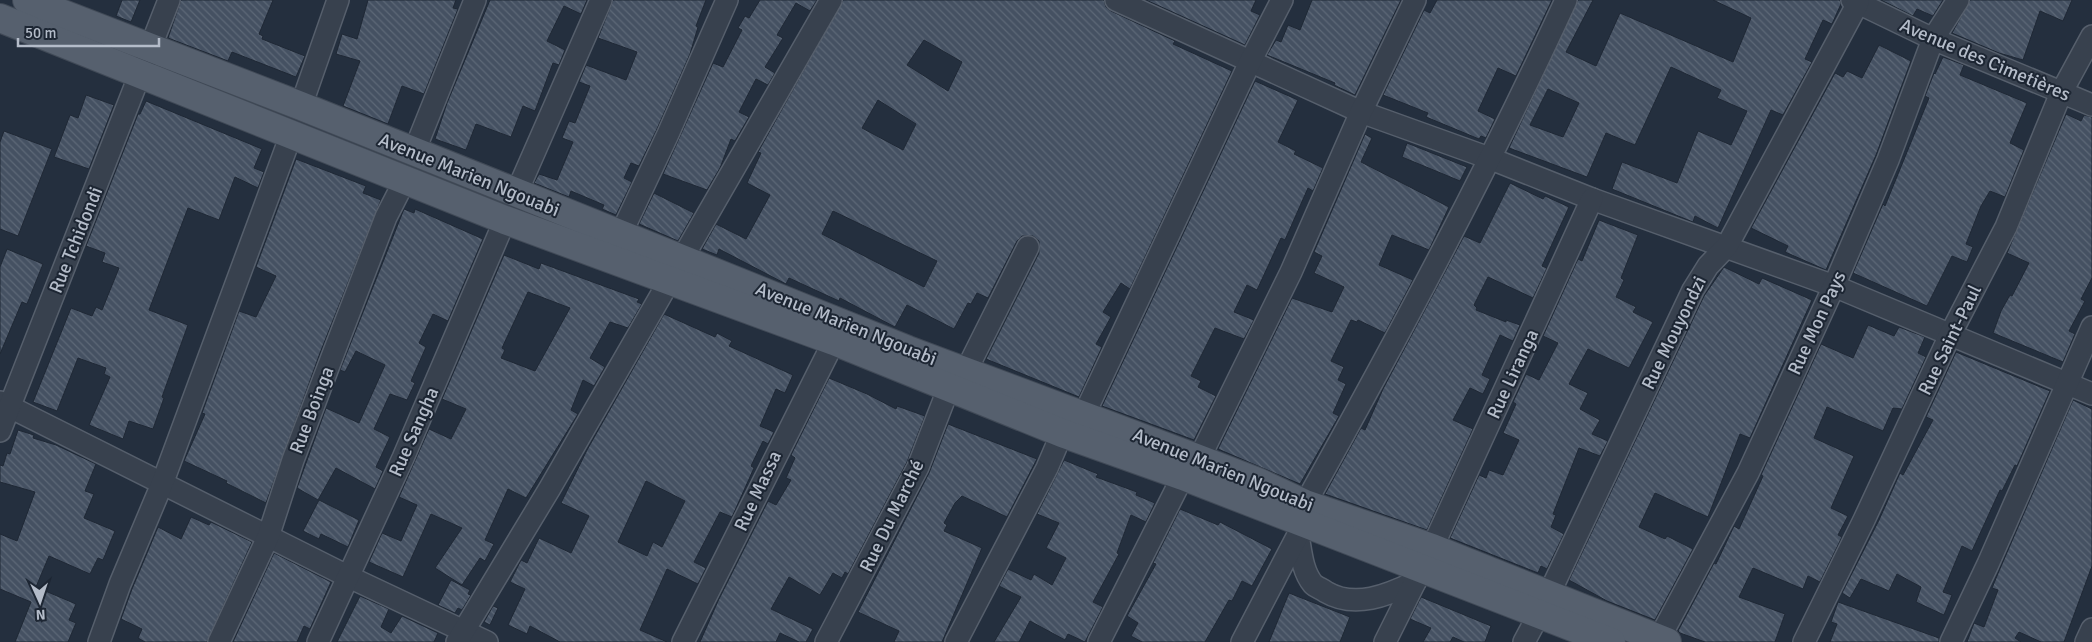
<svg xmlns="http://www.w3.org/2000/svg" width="2092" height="642" font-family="Signika,sans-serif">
<defs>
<pattern id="building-back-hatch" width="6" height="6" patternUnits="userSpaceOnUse" patternTransform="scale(1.25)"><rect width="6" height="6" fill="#455162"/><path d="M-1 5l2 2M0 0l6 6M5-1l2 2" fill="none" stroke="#5d6877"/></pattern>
</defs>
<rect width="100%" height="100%" fill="#242f3e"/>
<g fill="url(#building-back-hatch)" stroke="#1f2835" fill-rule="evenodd">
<polygon points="122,0 140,0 131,22 116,16"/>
<polygon points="181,0 273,0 259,34 263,36 262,39 305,56 296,77 232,52 228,61 168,38"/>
<polygon points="368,0 456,0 453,8 458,9 424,94 402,86 388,124 343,106 360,61 336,54 342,34 357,39"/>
<polygon points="490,0 587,0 581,14 564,6 547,41 565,50 559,65 553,63 535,111 523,106 511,137 476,124 466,150 435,139 447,103"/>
<polygon points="613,0 706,0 696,26 698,27 690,54 657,129 639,166 631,163 624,178 632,182 616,215 602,209 604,205 571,191 569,197 534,183 539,174 557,180 573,142 562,138 569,121 575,123 590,86 579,82 586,65 626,80 637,52 598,38"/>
<polygon points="760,0 817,0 810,11 796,3 777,35 783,38 765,67 775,73 768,85 756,79 739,112 749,117 735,141 731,139 720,168 707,190 663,174 713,63 723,67 742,30 738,28 745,16 749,18"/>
<path d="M 843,0 L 1104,0 L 1106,7 L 1111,11 L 1175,41 L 1173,44 L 1232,71 L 1130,289 L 1121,283 L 1103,312 L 1111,317 L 1096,344 L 1102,347 L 1079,397 L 986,359 L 1039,253 L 1039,241 L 1033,236 L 1022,236 L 1017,241 L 988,298 L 977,293 L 971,304 L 968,303 L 954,329 L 907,305 L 895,327 L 840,298 L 839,301 L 789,278 L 786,284 L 719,249 L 717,255 L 702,249 L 716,224 L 746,239 L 770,195 L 747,183 L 761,153 L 758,152 ZM 924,40 L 962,62 L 948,91 L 907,65 ZM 878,100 L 916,124 L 903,150 L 862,128 ZM 833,211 L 937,261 L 924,287 L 822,234 Z"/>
<polygon points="1146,0 1256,0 1251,11 1260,15 1245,45"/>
<polygon points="1312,0 1401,0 1355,95 1334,85 1335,83 1267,55 1276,40 1281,42 1288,25 1300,30"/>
<polygon points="1437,0 1552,0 1516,76 1498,68 1478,111 1495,119 1486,138 1481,136 1479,139 1426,117 1428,113 1383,95 1424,10 1430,13"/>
<path d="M 1578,0 L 1593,0 L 1566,52 L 1596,66 L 1620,13 L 1733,62 L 1751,18 L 1713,0 L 1840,0 L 1841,4 L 1832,24 L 1823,20 L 1805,59 L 1812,62 L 1783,115 L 1771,110 L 1718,228 L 1695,216 L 1693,222 L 1612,189 L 1622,162 L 1677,183 L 1698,131 L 1731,145 L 1747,111 L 1717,98 L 1721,90 L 1671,67 L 1635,145 L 1606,133 L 1587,177 L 1509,148 ZM 1548,89 L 1579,103 L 1563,137 L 1530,125 Z"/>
<polygon points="1881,0 1943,0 1933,16 1917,9 1913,16"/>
<polygon points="1970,0 2072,0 2063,21 2040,11 2023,60 1999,53 1952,33"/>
<polygon points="1879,45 1911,61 1876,155 1826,270 1785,252 1788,246 1751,228 1835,73 1843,77 1847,71 1862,78"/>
<polygon points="1943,57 1964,65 1960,75 2027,103 2010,143 2024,150 2005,197 1990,191 1981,206 1966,244 1973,247 1967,262 1952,256 1927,306 1853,273 1883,204 1885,206 1929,98 1925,96 1934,73 1935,74"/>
<polygon points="1255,81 1298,100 1278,142 1296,151 1294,154 1323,168 1313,191 1308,188 1285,240 1281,238 1257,290 1247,285 1234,312 1254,320 1244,339 1215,328 1191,376 1201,381 1198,387 1216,396 1194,440 1102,406"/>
<polygon points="86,95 114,105 89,169 54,157 70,115 78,118"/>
<polygon points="146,101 262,149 254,168 264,172 258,188 235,177 219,220 188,208 149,310 188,325 162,397 164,398 153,429 129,421 123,439 89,425 110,377 104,374 106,368 78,358 57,411 33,402 71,308 92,316 96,307 102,310 119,268 102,262 105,253 86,246 138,114 140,114"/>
<polygon points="2066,114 2081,121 2084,115 2092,117 2092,278 2081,299 2085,301 2069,331 2075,334 2063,362 1993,333 2001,311 2010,295 2012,296 2029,263 2007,253"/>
<polygon points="4,131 52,149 18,236 0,229 0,142"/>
<polygon points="1365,134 1372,138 1361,162 1449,207 1429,250 1392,235 1379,265 1413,280 1385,333 1358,320 1357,322 1351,320 1331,361 1344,367 1338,380 1346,384 1333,413 1339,416 1300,484 1218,449 1292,298 1332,312 1344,287 1314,273 1322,256 1314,252"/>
<polygon points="1407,143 1467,167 1460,181 1402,157"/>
<polygon points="296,159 366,186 363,193 381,200 320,353 266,503 226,483 227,481 184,461 205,414 202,413 239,311 256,317 276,276 256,267"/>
<polygon points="1510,183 1543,199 1545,196 1569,207 1542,266 1547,268 1533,298 1488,277 1474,305 1477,308 1476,310 1506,322 1506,320 1520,325 1513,341 1500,335 1482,375 1490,379 1483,394 1470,388 1453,420 1473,429 1427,530 1325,494 1361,428 1365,430 1383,389 1464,236 1480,243"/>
<polygon points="654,193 694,213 678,241 639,224"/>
<polygon points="404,209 414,213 415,209 483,239 448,321 433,314 419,343 426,347 411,381 415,383 407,400 390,394 374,429 390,437 376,467 383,471 375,489 336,468 318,500 297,488 326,408 359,423 385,365 356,351 345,372 340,370"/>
<polygon points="1599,220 1638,235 1621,278 1624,280 1616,297 1636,307 1633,312 1653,322 1629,368 1588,349 1569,384 1588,393 1580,409 1600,420 1592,434 1608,441 1600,456 1579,448 1553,514 1556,515 1551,527 1564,534 1547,569 1541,566 1538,573 1450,538 1479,475 1486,478 1489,470 1503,475 1519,440 1503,433 1516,404 1513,402 1526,374 1539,380 1558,343 1543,336 1578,259 1582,261"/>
<polygon points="7,249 43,264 27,304 22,302 0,354 0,267"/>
<path d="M 504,255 L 539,269 L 541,263 L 639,299 L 637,302 L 642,304 L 628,328 L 610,322 L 590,358 L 605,367 L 594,386 L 583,380 L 571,410 L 578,414 L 526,498 L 508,489 L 485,540 L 494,544 L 485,561 L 480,558 L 462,585 L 435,568 L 462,528 L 431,514 L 403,577 L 369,562 L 382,533 L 401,541 L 417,505 L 399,497 L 429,429 L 451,439 L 466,409 L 442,399 ZM 528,292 L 570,308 L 535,371 L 501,358 L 505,350 L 502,348 Z"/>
<polygon points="1724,267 1759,284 1762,278 1812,300 1750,438 1740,434 1708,517 1655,493 1639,527 1665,539 1667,536 1693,549 1655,620 1607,601 1569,580 1704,296"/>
<path d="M 664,314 L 715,337 L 717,333 L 732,341 L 729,346 L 793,375 L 785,393 L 776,389 L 760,426 L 774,432 L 768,444 L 763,441 L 751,466 L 754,468 L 732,517 L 720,512 L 694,562 L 706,568 L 698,584 L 667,569 L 640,630 L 667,642 L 560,642 L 530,626 L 527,634 L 508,625 L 525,589 L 510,582 L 521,560 L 527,563 L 539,538 L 571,553 L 589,516 L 561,503 L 587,450 ZM 646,481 L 685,501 L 662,547 L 653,542 L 647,556 L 618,542 Z"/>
<polygon points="1868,325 1894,336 1899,327 1925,337 1918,353 1926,357 1902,409 1893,408 1883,431 1827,407 1814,438 1854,456 1831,508 1848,516 1838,535 1842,537 1820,582 1808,576 1803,589 1753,568 1739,597 1785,614 1775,642 1705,642 1680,633 1678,631 1714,563 1716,564 1734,526 1739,529 1763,476 1761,475 1821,344 1853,358"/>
<polygon points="1956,352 2050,391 2017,466 2015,465 2002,491 2000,490 1972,551 1962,546 1943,592 1952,595 1944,615 1916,602 1921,587 1897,574 1889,591 1861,579 1850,598 1842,593 1879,520 1900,473 1903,475 1933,420 1926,417"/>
<polygon points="829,378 867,394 896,409 897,406 925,416 907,462 848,574 845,572 842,578 833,573 820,595 789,577 771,609 813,629 806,642 799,642 780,633 776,642 700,642 718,601 768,501 776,505 791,480 786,478 795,458 791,455"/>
<polygon points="2073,400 2092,409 2092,566 2064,642 2041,642 2019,632 2015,638 2021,642 1967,642 1974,623 1984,627 1998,590 1992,588 1999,571"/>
<polygon points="948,424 1037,459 1007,517 962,496 955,503 944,523 947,525 944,531 982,548 942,642 894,642 899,631 858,612 929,473"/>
<polygon points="18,430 34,435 33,438 56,445 96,464 85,491 94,494 84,518 115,531 103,560 98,558 90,574 49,556 36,587 76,604 69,620 76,623 68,642 15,642 31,602 0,589 0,534 17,541 35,492 0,482 0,465 3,466 7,453 10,454"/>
<polygon points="1064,460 1098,474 1096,477 1137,492 1136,495 1155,503 1146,522 1131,515 1117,553 1119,554 1093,602 1103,607 1085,642 1068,634 1065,640 1030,621 1019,642 994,642 1021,597 999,586 1008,569 1031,580 1034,574 1052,585 1066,558 1046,548 1059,523 1037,514"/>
<polygon points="319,500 359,520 348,547 321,534 319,539 303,531"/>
<polygon points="1180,509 1218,525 1220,522 1272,549 1252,586 1242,581 1232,601 1229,600 1205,642 1142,642 1131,636 1138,623 1127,616 1156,564 1153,563"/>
<polygon points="191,517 209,525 211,522 252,542 207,642 145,642 138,638 142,629 121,619 132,589 158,527 181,539"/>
<polygon points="274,553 331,582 310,629 304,626 297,642 233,642"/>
<polygon points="451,580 470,590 468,594 471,595 462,610 458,608 455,613 438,605"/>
<polygon points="1289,593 1350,617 1340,642 1269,642"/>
<polygon points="360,596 389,609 381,627 391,633 402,616 438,633 434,642 337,642"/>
<polygon points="1421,597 1491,626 1485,642 1464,642 1453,637 1450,642 1423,642 1431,628 1410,619"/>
<polygon points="1838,602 1939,638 1939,642 1830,642 1837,624 1831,622"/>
<polygon points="493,606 498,608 490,625 484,622"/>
</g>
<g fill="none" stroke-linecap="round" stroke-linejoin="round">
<defs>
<g id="minor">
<polyline points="1116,0 1361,112 1489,158 1592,199 1834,286 2092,394"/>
<polyline points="1852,0 1933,39 2092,105"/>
<polyline points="301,106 338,0"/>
<polyline points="414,152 475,0"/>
<polyline points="516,194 601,0"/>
<polyline points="620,236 668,134 727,0"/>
<polyline points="966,371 1028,247"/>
<polyline points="0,402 347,576 487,642"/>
<polyline points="1083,417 1251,60 1282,0"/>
<polyline points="0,431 169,0"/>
<polyline points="1199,459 1291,272 1361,112 1415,0"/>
<path d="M 1305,504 C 1397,339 1487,172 1566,0"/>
<path d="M 1298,535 C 1301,551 1302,571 1313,584 C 1316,587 1322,589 1326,592 C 1355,609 1388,595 1415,582"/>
<polyline points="1432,548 1592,199"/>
<polyline points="1549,594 1693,290 1708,266 1727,246 1858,3"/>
<polyline points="1659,639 1748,473 1834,286 1888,160 1933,39 1958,0"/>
<polyline points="99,642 120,584 162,484 291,135"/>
<polyline points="219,642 268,537 293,460 332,357 386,217 406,178"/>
<polyline points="318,642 403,458 505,220"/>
<polyline points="457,642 550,488 831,0"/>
<polyline points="683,642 834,341"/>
<polyline points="826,642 918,467 949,387"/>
<polyline points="956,642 1047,468 1062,433"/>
<polyline points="1099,642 1183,476"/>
<polyline points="1242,642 1300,531"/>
<polyline points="1385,642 1417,578"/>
<polyline points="1524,642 1539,614"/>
<polyline points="1804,642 1864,520 1951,333 2006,227 2061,93 2092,36"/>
<polyline points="1951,642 1988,564 2092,327"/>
<polyline points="2086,642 2092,629"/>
</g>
<g id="major">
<polyline points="27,0 301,106 908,350 1199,459 1258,482 1305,504 1432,548 1667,642"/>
<polyline points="0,18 505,220 834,341 1062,433 1183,476 1611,642"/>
</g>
</defs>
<use href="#minor" stroke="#565f6c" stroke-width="24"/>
<use href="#major" stroke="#414a57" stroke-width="30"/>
<use href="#minor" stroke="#38414e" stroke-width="21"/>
<use href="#major" stroke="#56606e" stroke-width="28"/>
</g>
<g text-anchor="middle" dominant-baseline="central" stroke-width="4" stroke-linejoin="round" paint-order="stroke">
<g font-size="19" fill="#b4bcc9" stroke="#1d2633">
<text transform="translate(1985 60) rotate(23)">Avenue des Cimetières</text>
<text transform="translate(469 175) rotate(22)">Avenue Marien Ngouabi</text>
<text transform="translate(76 240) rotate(-68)">Rue Tchidondi</text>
<text transform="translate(1817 323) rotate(-65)">Rue Mon Pays</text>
<text transform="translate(846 324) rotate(22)">Avenue Marien Ngouabi</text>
<text transform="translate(1674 333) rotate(-64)">Rue Mouyondzi</text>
<text transform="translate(1950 340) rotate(-64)">Rue Saint-Paul</text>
<text transform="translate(1513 374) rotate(-65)">Rue Liranga</text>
<text transform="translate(312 410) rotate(-69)">Rue Boinga</text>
<text transform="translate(414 432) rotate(-66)">Rue Sangha</text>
<text transform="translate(1223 470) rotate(22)">Avenue Marien Ngouabi</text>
<text transform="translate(758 491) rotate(-65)">Rue Massa</text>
<text transform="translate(892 516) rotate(-64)">Rue Du Marché</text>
</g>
</g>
<g transform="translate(40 602) rotate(177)" stroke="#1d2633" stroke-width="4" paint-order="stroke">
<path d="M0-4L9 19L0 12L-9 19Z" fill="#b4bcc9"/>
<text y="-8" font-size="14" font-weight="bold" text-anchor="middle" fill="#b4bcc9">N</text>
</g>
<path d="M18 38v8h141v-8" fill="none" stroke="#b4bcc9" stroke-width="2.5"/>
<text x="25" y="38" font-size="15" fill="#b4bcc9" stroke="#1d2633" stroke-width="4" paint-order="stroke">50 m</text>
</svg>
